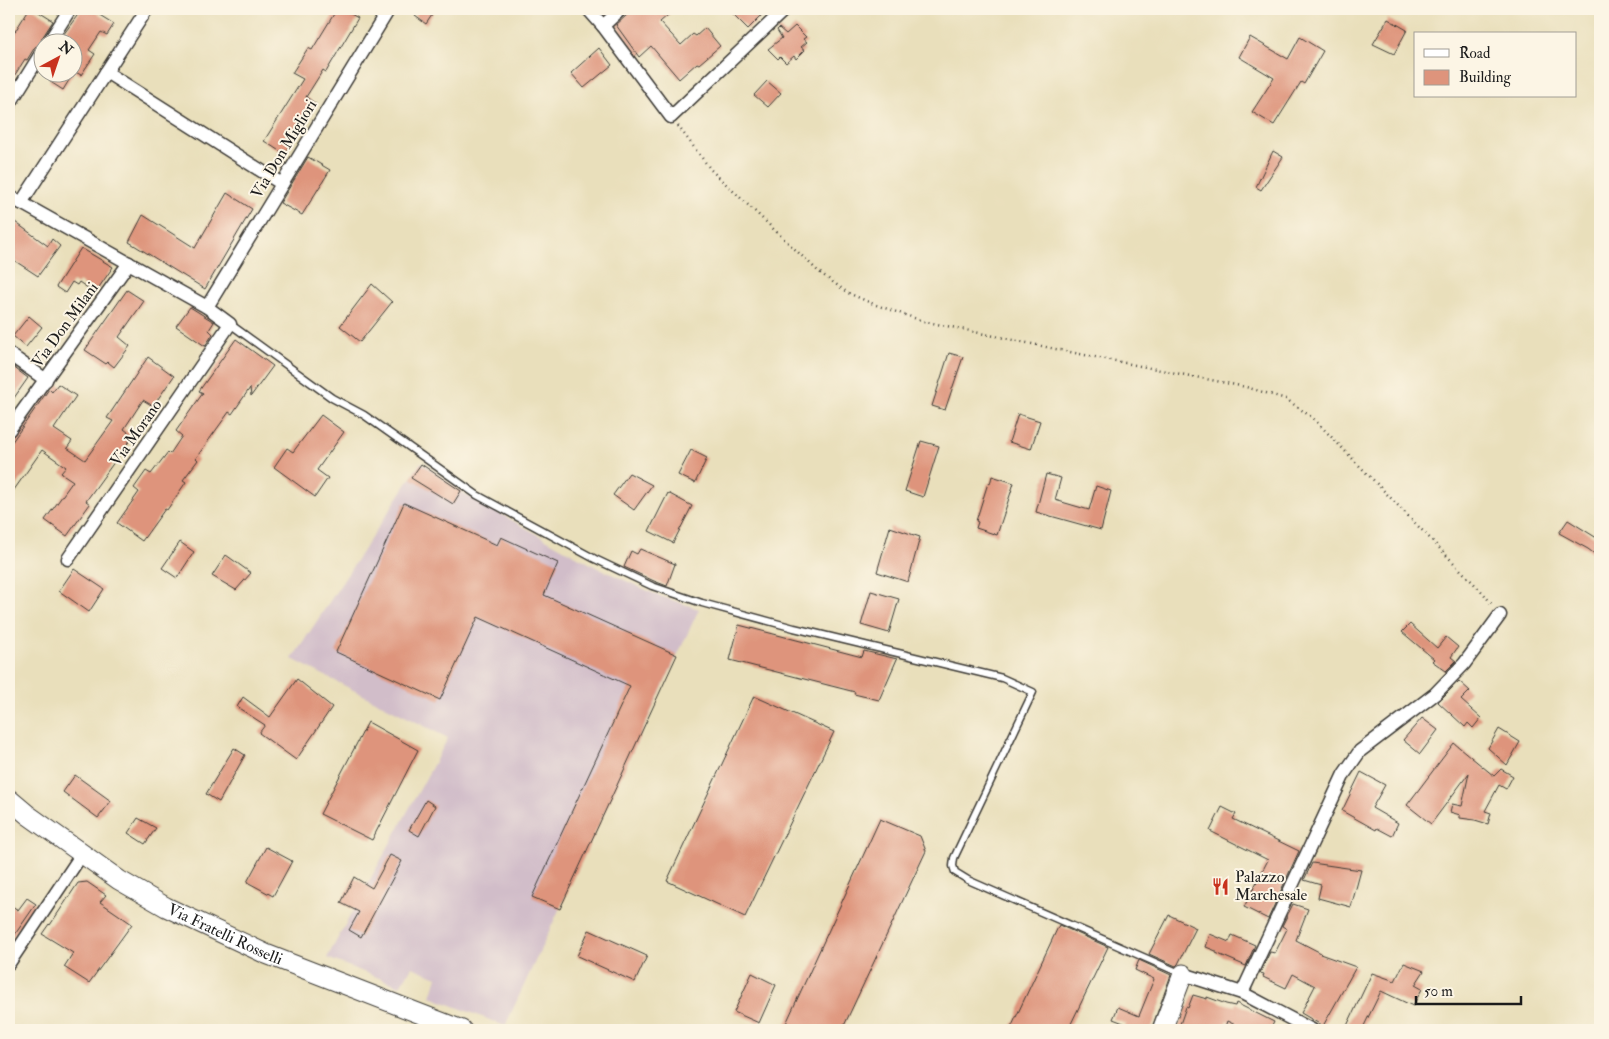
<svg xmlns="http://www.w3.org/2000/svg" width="1609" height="1039" font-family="'IM FELL Double Pica',serif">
<rect width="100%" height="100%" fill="#fcf5e5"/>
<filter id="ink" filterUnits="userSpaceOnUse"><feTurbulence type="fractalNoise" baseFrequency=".02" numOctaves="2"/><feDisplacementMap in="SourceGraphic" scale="10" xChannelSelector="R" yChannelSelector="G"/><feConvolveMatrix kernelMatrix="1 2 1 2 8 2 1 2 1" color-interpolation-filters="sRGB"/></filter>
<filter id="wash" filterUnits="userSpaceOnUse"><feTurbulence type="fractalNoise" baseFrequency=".0096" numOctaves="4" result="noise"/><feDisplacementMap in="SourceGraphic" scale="20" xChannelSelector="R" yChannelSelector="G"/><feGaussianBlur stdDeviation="1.12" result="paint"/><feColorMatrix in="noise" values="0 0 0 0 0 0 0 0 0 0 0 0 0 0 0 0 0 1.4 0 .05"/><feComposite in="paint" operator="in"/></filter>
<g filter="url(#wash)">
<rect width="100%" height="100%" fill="#e9dfbb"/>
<polygon fill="#d1bdc9" points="421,462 465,494 596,567 657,595 699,609 505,1026 431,997 437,977 412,967 400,986 327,958 448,738 292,659"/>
<g id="blocks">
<g fill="#de947c">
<polygon points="29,9 34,9 53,21 42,38 41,44 35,47 27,60 25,59 9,84 9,41"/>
<polygon points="82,9 90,9 114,24 107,35 101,32 89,50 95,54 81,75 72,70 72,42 58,42"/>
<polygon points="337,9 342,9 358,18 326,72 323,70 306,97 316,104 284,154 264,141 303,79 292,73 308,48 312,50"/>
<polygon points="419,9 436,9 426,24 415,16"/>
<polygon points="629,9 675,9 660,22 681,45 693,34 696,36 705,28 720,46 699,64 697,63 679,79 651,46 639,57 616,25 627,15"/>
<polygon points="728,9 768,9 748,29"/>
<polygon points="1388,19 1407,30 1394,54 1373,44"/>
<polygon points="795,26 806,37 803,39 807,42 801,47 805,50 796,59 794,56 786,63 780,57 778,59 768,49 782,38 777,30 779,28 786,34"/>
<polygon points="1250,37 1288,59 1300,37 1323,51 1304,84 1301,82 1274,125 1252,112 1274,78 1239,57"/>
<polygon points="599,48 612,65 584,88 571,73"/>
<polygon points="54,72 74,72 63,90 49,81"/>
<polygon points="767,81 781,93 768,107 754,95"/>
<polygon points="1273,151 1283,157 1261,190 1256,187"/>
<polygon points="308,157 330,170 302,215 280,203"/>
<polygon points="227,193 252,209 205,289 129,242 143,215 195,248"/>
<polygon points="15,222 48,246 52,239 60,246 38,276 9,257 9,232"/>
<polygon points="81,248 113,267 95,293 79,282 77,285 72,282 65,293 56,287"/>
<polygon points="372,284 392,302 360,342 340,326"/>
<polygon points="127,290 144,301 119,337 130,346 114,367 108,362 106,364 85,350"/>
<polygon points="190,307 214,322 209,330 213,334 205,346 176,326"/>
<polygon points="29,316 42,327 26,347 13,336"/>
<polygon points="236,339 273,366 251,396 250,388 232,414 229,412 196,458 198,460 183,480 186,482 167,510 165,509 142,541 117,523 139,492 134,488 146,471 151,474 168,452 170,454 182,436 176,431 203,393 199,391"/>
<polygon points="949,353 963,357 945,410 932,406"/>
<polygon points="148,357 174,376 153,406 143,400 124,429 133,436 86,501 90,504 67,536 45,520 73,481 61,473 66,467 42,450 9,497 9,446 49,389 52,392 58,384 76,396 54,429 72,441 67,448 85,460 113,421 107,418"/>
<polygon points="9,364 28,378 9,405"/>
<polygon points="1018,414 1040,421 1031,449 1009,442"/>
<polygon points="321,415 344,432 317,470 328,478 315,497 274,467 287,448 293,452"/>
<polygon points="921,441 939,446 923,497 905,491"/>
<polygon points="691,450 707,458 695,483 678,475"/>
<polygon points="421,464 461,491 453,504 411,478"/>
<polygon points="629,473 652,485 634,510 613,495"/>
<polygon points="1046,474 1061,478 1055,500 1089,510 1096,486 1111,491 1101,530 1036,512"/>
<polygon points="992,476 1014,483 997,535 976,528 978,522 976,521 988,483 990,484"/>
<polygon points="668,493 692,506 673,543 649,531"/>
<polygon points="404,503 497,545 501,537 558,563 544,595 677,655 560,909 532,897 630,686 478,617 440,700 336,652"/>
<polygon points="1568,520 1600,540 1600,558 1588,549 1559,533"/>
<polygon points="890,527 920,537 908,582 877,572"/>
<polygon points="180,542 194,552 177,578 162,568"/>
<polygon points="640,549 675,564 667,586 654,581 624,567 631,551 637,554"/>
<polygon points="226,555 251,573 236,590 212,576"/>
<polygon points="74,569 104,589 89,612 59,591"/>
<polygon points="871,591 899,599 889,633 861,625"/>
<polygon points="1410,624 1437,648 1446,637 1458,647 1451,657 1456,661 1446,671 1432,661 1434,659 1402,632"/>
<polygon points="739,625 862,657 864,651 897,659 879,700 854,694 855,692 730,660"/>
<polygon points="297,679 332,707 296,760 259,733 265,725 237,707 243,697 270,717"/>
<polygon points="1459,681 1470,691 1461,700 1481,718 1473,728 1468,723 1465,727 1438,702"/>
<polygon points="754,696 834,732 745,917 667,881"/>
<polygon points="1422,718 1438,730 1420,754 1403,740"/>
<polygon points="368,722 418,750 372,840 320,814"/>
<polygon points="1499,729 1520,742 1507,765 1488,748"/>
<polygon points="1454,743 1494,776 1501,769 1513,776 1506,789 1499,785 1485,811 1491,813 1488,824 1475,820 1460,818 1460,815 1450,812 1452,804 1462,806 1469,773 1431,824 1407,805"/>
<polygon points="234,748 245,755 219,802 206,794"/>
<polygon points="1361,772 1385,785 1372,808 1398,823 1392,836 1377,828 1376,830 1342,811"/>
<polygon points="75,775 111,801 98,818 63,792"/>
<polygon points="426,800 435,806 419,836 409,830"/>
<polygon points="1222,807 1236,814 1233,819 1299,851 1268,919 1244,907 1268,860 1210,831"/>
<polygon points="138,818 156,828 145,844 128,833"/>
<polygon points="880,819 920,836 926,851 842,1030 783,1030"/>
<polygon points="266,847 292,861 273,896 247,882"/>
<polygon points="390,855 402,861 361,937 349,930 359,912 341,903 354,877 372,888"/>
<polygon points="1312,863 1361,870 1351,907 1318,898 1321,885 1304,880"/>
<polygon points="87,882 106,895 100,902 132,924 89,983 64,967 73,953 42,934 49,924 50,925 78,883"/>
<polygon points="27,898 36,904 9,943 9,904 18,910"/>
<polygon points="1293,904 1308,909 1296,940 1321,953 1320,954 1356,967 1323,1026 1301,1013 1315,986 1293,974 1286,988 1263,977 1264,974 1260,973 1270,952 1275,953 1287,929 1282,926"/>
<polygon points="1169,915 1196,928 1178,964 1176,966 1149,954"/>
<polygon points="1059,925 1108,947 1068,1030 1010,1030"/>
<polygon points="589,930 647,956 635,982 577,956"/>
<polygon points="1210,934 1229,942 1232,935 1255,945 1246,966 1216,953 1216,951 1206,947"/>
<polygon points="1139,960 1171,975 1151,1030 1124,1030 1126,1024 1113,1019 1118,1007 1139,1016 1154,979 1135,970"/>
<polygon points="1404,963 1424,971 1415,985 1422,989 1413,1006 1381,991 1362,1030 1345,1030 1372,973 1395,981"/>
<polygon points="752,973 776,985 759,1023 734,1012"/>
<polygon points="1193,995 1207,999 1207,997 1226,1004 1235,1006 1236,1003 1274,1022 1270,1030 1246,1030 1227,1021 1224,1030 1178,1030 1186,1007 1188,1008"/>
</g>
</g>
</g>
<g filter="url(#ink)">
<use href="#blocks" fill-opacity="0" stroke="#3b3934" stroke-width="1"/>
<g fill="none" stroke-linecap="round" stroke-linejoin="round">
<defs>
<polyline id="lane" points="230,324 332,398 364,415 477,495 595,559 652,586 702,603 794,628 1002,678 1033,692 954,858 953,866 955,872 968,880 1182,974"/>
<g id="street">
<polyline points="588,9 603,26 671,117 785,9"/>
<polyline points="603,26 621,9"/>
<polyline points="49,42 70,9"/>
<polyline points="106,72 282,184"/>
<polyline points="9,105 42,52"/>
<polyline points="9,196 207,307 230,324 68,559"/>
<polyline points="21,203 147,9"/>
<polyline points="207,307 389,9"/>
<polyline points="9,354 46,380"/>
<polyline points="9,430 129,263"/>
<polyline points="9,963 82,854"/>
<polyline points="1183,974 1242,993 1312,1030"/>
<polyline points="1242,993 1344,774 1360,751 1435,694 1464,664 1500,615"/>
</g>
<g id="secondary">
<path id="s1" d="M 9,799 L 28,815 L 119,880 L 166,907 L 266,954 L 462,1030"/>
<polyline points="1162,1030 1183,974"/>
</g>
</defs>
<use href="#lane" stroke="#3b3934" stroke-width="9"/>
<use href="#street" stroke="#3b3934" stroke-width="15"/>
<use href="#secondary" stroke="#3b3934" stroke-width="21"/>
<polyline stroke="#3b3934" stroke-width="2.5" stroke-dasharray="1 4" stroke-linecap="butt" points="678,126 711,170 819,272 848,293 876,305 923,321 1070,352 1246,387 1286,399 1313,418 1484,594 1493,606"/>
<use href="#lane" stroke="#fff" stroke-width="6"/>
<use href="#street" stroke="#fff" stroke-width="12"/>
<use href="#secondary" stroke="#fff" stroke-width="19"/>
</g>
</g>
<defs>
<symbol id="restaurant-bare" viewBox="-9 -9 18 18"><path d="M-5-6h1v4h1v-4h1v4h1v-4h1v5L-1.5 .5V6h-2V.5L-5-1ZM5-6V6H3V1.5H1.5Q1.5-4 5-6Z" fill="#c8321e" stroke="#fcf5e5" stroke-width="2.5" paint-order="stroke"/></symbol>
</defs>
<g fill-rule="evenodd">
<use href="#restaurant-bare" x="1208" y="874" width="25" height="25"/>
</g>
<g text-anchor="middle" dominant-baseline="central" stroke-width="4" stroke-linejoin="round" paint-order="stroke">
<g font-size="16" fill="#1c1c1c" stroke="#fcf5e5">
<text transform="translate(284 149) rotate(-59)">Via Don Migliori</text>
<text transform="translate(65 325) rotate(-54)">Via Don Milani</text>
<text transform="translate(136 433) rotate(-55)">Via Morano</text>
<text stroke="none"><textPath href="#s1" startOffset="256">Via Fratelli Rosselli</textPath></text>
</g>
<g font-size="16" fill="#1c1c1c" stroke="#fcf5e5" text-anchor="start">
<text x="1235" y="877">Palazzo<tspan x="1235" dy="18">Marchesale</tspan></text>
</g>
</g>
<rect width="1609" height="1039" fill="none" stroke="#fcf5e5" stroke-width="30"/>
<rect x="1414" y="32" width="162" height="65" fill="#fcf5e5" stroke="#a29e95"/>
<rect x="1424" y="49" width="25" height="8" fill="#ffffff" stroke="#a29e95"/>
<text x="1459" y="58" font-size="15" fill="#1c1c1c">Road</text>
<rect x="1424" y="70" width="25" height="15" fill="#de947c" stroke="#a29e95"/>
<text x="1459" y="82" font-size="15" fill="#1c1c1c">Building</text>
<g transform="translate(58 58) rotate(40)"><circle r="24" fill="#fcf5e5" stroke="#a29e95"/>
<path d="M0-4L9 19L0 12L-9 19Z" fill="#c8321e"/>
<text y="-8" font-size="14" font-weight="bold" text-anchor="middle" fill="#1c1c1c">N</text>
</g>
<path d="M1416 996v8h105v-8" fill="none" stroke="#1c1c1c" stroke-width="2.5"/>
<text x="1424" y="996" font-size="15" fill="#1c1c1c" stroke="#fcf5e5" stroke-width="4" paint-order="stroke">50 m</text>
</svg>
